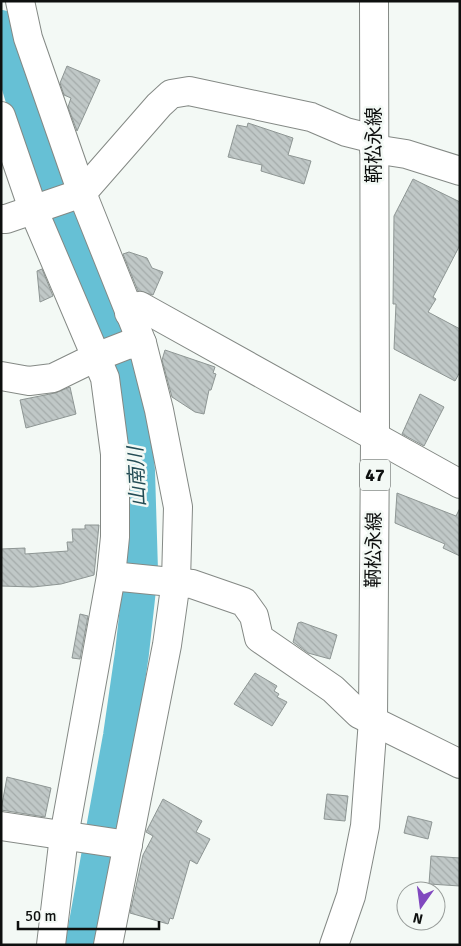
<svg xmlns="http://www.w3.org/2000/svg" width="461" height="946" font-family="Signika,'Noto Sans JP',sans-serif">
<defs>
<pattern id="building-back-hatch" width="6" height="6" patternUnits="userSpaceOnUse" patternTransform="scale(1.25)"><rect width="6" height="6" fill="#c0c8c7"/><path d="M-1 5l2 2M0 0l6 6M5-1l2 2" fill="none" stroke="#a4abaa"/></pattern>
</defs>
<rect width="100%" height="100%" fill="#f3f9f5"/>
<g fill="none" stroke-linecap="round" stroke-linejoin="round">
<polyline stroke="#66c0d5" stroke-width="34" points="1,27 45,174 96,290 132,404 138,471 141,571 132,653 120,736 82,945"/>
</g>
<g fill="url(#building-back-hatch)" stroke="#8e9694">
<polygon points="67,66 100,80 77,131 68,107 71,98 64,95 60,83"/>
<polygon points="248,123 293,138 288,155 311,161 304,184 261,171 262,165 228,157 237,125 247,127"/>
<polygon points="413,179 460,202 460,245 433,297 436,299 428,312 460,329 460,372 455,381 394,349 396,304 393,304 394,216"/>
<polygon points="129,252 147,258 152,268 163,272 153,295 138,291 123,254"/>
<polygon points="42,269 53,296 40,302 37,271"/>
<polygon points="165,350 215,367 213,373 216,374 211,390 209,390 204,414 195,412 172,397 162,360"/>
<polygon points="70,387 76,414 26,428 20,400 55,393"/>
<polygon points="420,394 444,407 424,446 402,434"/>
<polygon points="397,493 456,516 460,508 460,556 443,548 445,544 395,523"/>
<polygon points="85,525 99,525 94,575 61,584 33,587 1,586 1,549 25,548 25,554 68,551 67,542 73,542 72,529 85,529"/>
<polygon points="80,614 88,616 80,659 72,658"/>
<polygon points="301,622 337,635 330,659 308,653 293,642 298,623"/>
<polygon points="255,673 277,686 274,691 279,694 277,697 287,702 272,726 234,704"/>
<polygon points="7,777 51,788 45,817 1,810"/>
<polygon points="327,794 348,796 345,821 324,819"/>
<polygon points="163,799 202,821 196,832 210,839 197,864 190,860 173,919 170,918 168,924 130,913 143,855 153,836 146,832 147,830"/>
<polygon points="408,816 432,822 428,839 404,833"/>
<polygon points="431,856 460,858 460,886 429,884"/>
</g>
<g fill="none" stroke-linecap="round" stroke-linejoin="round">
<defs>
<g id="minor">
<polyline points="20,1 28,38 82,193 142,343 159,410 178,507 176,581 167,645 108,945"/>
<polyline points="1,116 33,209 105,378 115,454 115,537 111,576 64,836 51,945"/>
<polyline points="374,149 406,154 460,171"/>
<polyline points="1,219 6,219 82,193 159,105 171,94 189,91 311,117 346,132 374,139"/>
<polyline points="129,313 140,306 460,484"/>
<polyline points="1,376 29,381 53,378 96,357 127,345 142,343"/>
<polyline points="111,576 192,584 244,602 254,616 259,638 333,689 359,714 460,764"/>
<polyline points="1,826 128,845"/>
</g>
<polyline id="major" points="334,945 351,896 365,826 373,720 375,439 374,1"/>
</defs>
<use href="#minor" stroke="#848985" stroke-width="30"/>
<use href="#major" stroke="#848985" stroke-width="30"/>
<use href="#minor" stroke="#fff" stroke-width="28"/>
<use href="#major" stroke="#fff" stroke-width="28"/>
</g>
<g text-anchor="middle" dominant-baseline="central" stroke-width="5" stroke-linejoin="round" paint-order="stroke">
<rect fill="#f3f9f5" stroke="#535654" stroke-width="1" x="360" y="459.5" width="30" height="31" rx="4"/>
<g font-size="18" font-weight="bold" fill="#0e100f">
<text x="375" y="475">47</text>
</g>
<g font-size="19" fill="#0e100f" stroke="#f3f9f5">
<text transform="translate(374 145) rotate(-90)">鞆松永線</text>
<text transform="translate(374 550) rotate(-89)">鞆松永線</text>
</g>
<g font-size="20" font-style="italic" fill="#234c55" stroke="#f3f9f5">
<text transform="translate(137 477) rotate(-93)">山南川</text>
</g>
</g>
<rect width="461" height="946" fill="none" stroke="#0e100f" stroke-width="5"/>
<g transform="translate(421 906) rotate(194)"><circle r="24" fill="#f3f9f5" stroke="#979c99"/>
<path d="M0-4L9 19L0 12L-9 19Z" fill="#8048bf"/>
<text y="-8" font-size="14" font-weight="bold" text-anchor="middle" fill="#0e100f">N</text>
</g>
<path d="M18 921v8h141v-8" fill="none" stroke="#0e100f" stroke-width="2.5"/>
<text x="25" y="921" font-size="15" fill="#0e100f" stroke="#f3f9f5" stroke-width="4" paint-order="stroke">50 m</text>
</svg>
